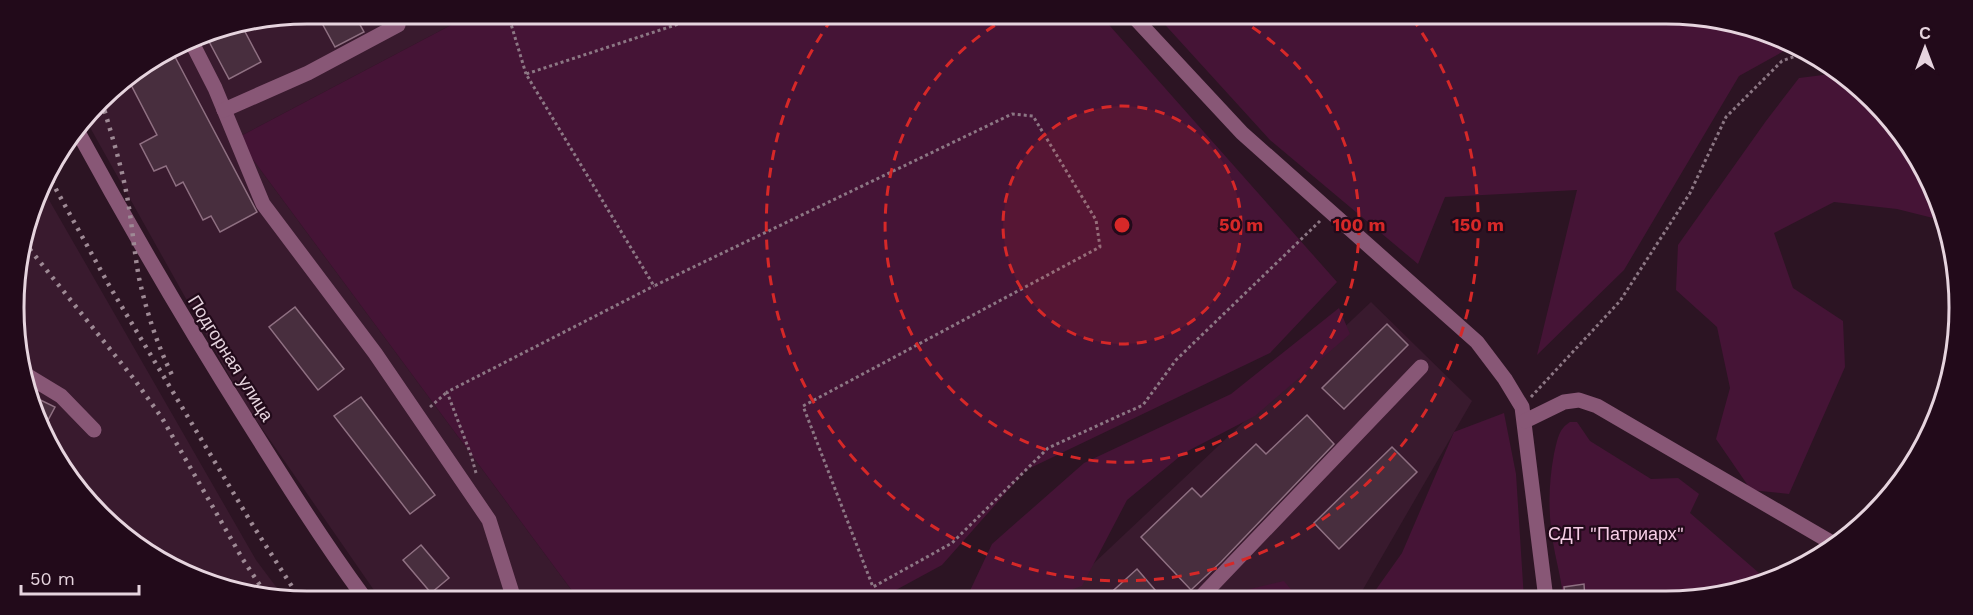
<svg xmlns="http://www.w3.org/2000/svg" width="1973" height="615" font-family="'Work Sans',sans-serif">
<rect width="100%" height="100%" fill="#2c1423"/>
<g fill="#391a2e">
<polygon points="308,14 472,14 237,138 576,596 378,596 245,404 87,122 113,87 195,36"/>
<polygon points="41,186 256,560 283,596 250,596 144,552 63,471 23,383 16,269"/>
<polygon points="1371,302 1472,401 1358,598 1057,598"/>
</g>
<g fill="#451436">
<polygon points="472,14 1102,17 1337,282 1270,353 1026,470 942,565 883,597 576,596 237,138"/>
<polygon points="1158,17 1723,19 1791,47 1739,76 1624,270 1537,355 1577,190 1445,197 1418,264 1270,140"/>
<polygon points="1839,73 1910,144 1941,220 1897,209 1834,202 1774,233 1793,288 1843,321 1845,367 1789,494 1751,490 1716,439 1730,388 1717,327 1676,290 1678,245 1766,121 1799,78"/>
<polygon points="1339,308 1350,334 1255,416 1184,453 1127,500 1082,586 1046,598 967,597 992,544 1084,463 1231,394"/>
<polygon points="1504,413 1516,474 1524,599 1370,598 1402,553 1454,432"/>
<path d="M 1570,422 L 1577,422 L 1590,441 L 1651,479 L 1678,478 L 1699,494 L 1690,513 L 1767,580 L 1704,599 L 1563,599 C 1562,581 1557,565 1554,548 C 1548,517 1548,485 1554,454 C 1557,442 1558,429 1570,422 Z"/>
<polygon points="1284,581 1298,598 1241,598 1242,591"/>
</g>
<g fill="#482e3e" stroke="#8f7082" stroke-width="1.5">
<polygon points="317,14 354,14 364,32 335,47"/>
<polygon points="242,26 261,62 229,79 205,34"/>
<polygon points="174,55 257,212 220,232 211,216 203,220 183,182 176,186 166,166 154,171 140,144 157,135 128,79"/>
<polygon points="295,307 344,369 318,390 269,327"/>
<polygon points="1387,324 1408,345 1344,409 1322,388"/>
<polygon points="28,394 55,407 47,422 39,418"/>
<polygon points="361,397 435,495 410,514 334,416"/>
<polygon points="1307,415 1334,444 1221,562 1191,590 1141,537 1192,488 1201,497 1256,444 1266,454"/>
<polygon points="1392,447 1417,472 1339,549 1314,523"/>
<polygon points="421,545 449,578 431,593 403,560"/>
<polygon points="1137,569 1162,598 1105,598"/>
<polygon points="1584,584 1585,599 1565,599 1564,587"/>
</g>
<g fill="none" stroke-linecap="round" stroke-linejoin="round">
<g stroke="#8c7784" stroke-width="3" stroke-dasharray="3 3" stroke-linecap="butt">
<polyline points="508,14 526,74"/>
<polyline points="706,15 526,74 654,286 1012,114 1033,116 1096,220 1100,247 803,406 873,587 952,543 1048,448 1143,405 1176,360 1320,221"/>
<polyline points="1531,397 1620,301 1690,193 1726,117 1782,61 1804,53"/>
<polyline points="430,407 447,392"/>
<polyline points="476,473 471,455 447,392 654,286"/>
</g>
<g stroke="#885776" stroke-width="15">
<polyline points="1134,17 1242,133 1477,342 1505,379 1522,407 1546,599"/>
<polyline points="190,39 215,88 263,204 375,353 489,520 513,596"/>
<polyline points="224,110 308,73 398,25 392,14"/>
<path d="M 78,132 C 132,231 188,327 248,422 C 285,481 322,540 363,596"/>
<polyline points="23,373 61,396 94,430"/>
<polyline points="1525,421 1564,402 1579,400 1597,406 1834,544"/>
<polyline points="1200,598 1421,367"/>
</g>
<g stroke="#9e8a95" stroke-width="4.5" stroke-dasharray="3 6" stroke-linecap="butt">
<path d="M 102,102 C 111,133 121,164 127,196 C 132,223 134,251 139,278 C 147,314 158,347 174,379"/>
<polyline points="47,173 110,287 252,524 298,596"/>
<polyline points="24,242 134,379 162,418 242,558 267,596"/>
</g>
</g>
<circle cx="1122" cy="225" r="119" fill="#d62828" fill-opacity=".12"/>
<g fill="none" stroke="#d62828" stroke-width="3" stroke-dasharray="10 8">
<circle cx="1122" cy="225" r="119"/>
<path d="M1237 18A237 237 0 1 1 1009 17"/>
<path d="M1412 18A356 356 0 1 1 834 16"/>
</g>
<g text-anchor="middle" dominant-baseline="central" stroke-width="4.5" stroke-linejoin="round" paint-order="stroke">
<g font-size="18" fill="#e6d4de" stroke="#220a1a">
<text transform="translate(231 358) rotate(58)">Подгорная улица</text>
</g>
<g font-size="18" fill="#f7cee6" stroke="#220a1a">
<text x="1616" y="533">СДТ "Патриарх"</text>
</g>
</g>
<path d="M0 0H1973V615H0ZM307 24H1666A283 283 0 0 1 1949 307V308A283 283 0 0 1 1666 591H307A283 283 0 0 1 24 308V307A283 283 0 0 1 307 24Z" fill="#220a1a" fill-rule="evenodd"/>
<path fill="none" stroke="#e6d4de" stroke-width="3" d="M307 24H1666A283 283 0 0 1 1949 307V308A283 283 0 0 1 1666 591H307A283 283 0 0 1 24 308V307A283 283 0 0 1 307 24Z"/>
<circle cx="1122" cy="225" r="9" fill="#d62828" stroke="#220a1a" stroke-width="3"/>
<g font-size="18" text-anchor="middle" font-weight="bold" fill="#d62828" stroke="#220a1a" stroke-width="4.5" stroke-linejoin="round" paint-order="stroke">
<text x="1241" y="231">50 m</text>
<text x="1359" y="231">100 m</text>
<text x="1478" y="231">150 m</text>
</g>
<g transform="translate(1925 48)" stroke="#220a1a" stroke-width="4.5" paint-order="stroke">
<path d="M0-4.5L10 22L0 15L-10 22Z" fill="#e6d4de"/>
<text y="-9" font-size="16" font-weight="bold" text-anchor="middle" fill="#e6d4de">С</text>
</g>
<path d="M21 585v9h118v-9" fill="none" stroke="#e6d4de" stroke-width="3"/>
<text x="30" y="585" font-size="18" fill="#e6d4de" stroke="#220a1a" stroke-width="4.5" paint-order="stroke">50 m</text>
</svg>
